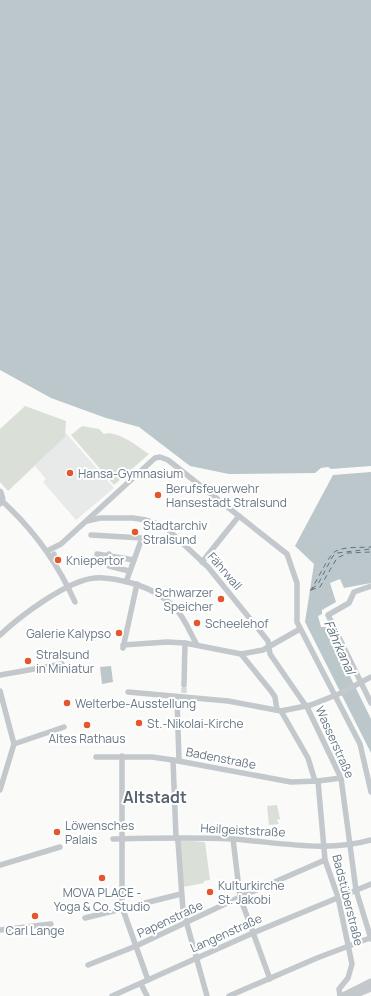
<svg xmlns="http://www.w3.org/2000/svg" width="371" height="996" font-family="Manrope,sans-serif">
<rect width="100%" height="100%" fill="#fafaf8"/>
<polygon fill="#e8e9e9" points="65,432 114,488 76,520 43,482 46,479 35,466 64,437"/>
<g fill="#dadfd7">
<polygon points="25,406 66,421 65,437 8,491 0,482 0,429"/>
<path d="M 82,426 L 99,429 L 104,434 C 116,429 139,447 149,454 L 114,485 L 71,435 Z"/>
<polygon points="277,805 280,819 277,820 279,824 269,825 267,806"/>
<polygon points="180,840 205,842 210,880 204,881 204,883 183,887"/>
</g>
<g fill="#bbc7cb">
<polygon points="0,0 371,0 371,466 331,469 328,467 321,468 315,473 229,474 190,466 139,427 106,418 51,398 0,370"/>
<polygon points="371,472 371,583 344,588 340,579 330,583 336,602 322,610 322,614 318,616 321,627 326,627 371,719 371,753 305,622 314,564 295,546 333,475"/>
<polygon points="111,666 113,682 102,684 100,667"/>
</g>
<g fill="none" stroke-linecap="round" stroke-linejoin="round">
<g stroke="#60757c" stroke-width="1" stroke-dasharray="5 4" stroke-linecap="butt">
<polyline points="312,589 318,584 333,556 337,553 371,549"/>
<polyline points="311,590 320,587 337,558 348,553 371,552"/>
<path d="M 310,591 C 317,582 328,555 336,551 C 346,546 361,548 371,547"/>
</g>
<polyline stroke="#d5d9db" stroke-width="5.5" stroke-dasharray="5.5 3" stroke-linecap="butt" points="184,693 184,685"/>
<g stroke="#c3c8cc" stroke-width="5.5">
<path d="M 2,501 C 33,529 58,564 75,602"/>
<polyline points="87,521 100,518 133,518 146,520 164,526 208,567 268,641 270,654 308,709 341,778 356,890 371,939"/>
<polyline points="91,535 142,538 126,582"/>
<polyline points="47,551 61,544 155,458 160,457 168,460 287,554 297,583 297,622 360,744 371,792"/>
<polyline points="54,554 55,557"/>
<polyline points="97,554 134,560"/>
<polyline points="109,554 109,566 129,571"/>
<polyline points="202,562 239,516"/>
<polyline points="371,586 354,592 349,603 328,615 371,703"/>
<path d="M 0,635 C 20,616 68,580 95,578 C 107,577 117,580 128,582 C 147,587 162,594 175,608 C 185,618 190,633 197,645"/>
<polyline points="123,645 167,642 185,643 241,654 263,650 300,629"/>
<polyline points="123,648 137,584"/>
<polyline points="241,654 271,691 275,697 277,710"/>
<polyline points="0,675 62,664"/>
<polyline points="184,685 185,643"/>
<polyline points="0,691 14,744 0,790"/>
<polyline points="128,692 228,701 281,711 311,705 341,693 371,677"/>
<polyline points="177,697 179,761"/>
<polyline points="281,711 308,758 315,781"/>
<polyline points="14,744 64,727"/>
<polyline points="122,756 122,907 148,980"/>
<polyline points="96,757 152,757 173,760 291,782 318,781 341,778"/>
<polyline points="173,760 176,837 178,841 183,910 207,996"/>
<polyline points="318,781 325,860 338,897 352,964 348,978 339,989 340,996"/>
<path d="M 113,839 C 152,838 192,837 232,839 C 277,842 327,853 371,840"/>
<polyline points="233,839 240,897 270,979"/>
<polyline points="0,865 60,847"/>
<polyline points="85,918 181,894"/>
<polyline points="0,930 51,924"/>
<polyline points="88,965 136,946 240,897 325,860"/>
<polyline points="141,984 147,996"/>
<polyline points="112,996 253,933 371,884"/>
<polyline points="229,996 317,958 370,938"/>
</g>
<g stroke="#c3c8cc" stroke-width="7">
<polyline points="0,492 2,499 0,503"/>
<polyline points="343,996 371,982"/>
<polyline points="352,996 371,988"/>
</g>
</g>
<g fill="#e4572e" stroke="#fff" stroke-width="1.5">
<circle cx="70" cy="473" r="4"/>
<circle cx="158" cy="495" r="4"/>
<circle cx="135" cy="532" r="4"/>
<circle cx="58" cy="560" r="4"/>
<circle cx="221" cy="599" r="4"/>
<circle cx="197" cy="623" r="4"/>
<circle cx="119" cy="633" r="4"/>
<circle cx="28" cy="661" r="4"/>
<circle cx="67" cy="703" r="4"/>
<circle cx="139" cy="723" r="4"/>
<circle cx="87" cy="725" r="4"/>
<circle cx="57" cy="832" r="4"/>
<circle cx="102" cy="878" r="4"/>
<circle cx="210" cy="892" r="4"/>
<circle cx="35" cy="916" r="4"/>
</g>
<g text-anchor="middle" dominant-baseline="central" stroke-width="4" stroke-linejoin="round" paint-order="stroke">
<g font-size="12" fill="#657683" stroke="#fff" text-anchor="start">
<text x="78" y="473">Hansa-Gymnasium</text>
<text x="166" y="488">Berufsfeuerwehr<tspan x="166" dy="14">Hansestadt Stralsund</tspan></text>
<text x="143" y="525">Stadtarchiv<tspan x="143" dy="14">Stralsund</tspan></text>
<text x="66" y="560">Kniepertor</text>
<text x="213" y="592" text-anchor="end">Schwarzer<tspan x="213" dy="14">Speicher</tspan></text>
<text x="205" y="623">Scheelehof</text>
<text x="111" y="633" text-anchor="end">Galerie Kalypso</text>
<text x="36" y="654">Stralsund<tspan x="36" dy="14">in Miniatur</tspan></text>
<text x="75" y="703">Welterbe-Ausstellung</text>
<text x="147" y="723">St.-Nikolai-Kirche</text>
<text x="87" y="738" text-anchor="middle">Altes Rathaus</text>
<text x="65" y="825">Löwensches<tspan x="65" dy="14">Palais</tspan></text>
<text x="218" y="885">Kulturkirche<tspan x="218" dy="14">St. Jakobi</tspan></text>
<text x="102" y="892" text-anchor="middle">MOVA PLACE -<tspan x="102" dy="14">Yoga &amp; Co. Studio</tspan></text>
<text x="35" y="930" text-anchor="middle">Carl Lange</text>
</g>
<g font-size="12" fill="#657683" stroke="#fff">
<text transform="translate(225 571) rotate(49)">Fährwall</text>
<text transform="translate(335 742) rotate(66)">Wasserstraße</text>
<text transform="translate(221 758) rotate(11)">Badenstraße</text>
<text transform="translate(243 830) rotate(3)">Heilgeiststraße</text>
<text transform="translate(348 900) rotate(76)">Badstüberstraße</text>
<text transform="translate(170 919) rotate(-25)">Papenstraße</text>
<text transform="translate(226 933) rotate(-24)">Langenstraße</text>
</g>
<g font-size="13" font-style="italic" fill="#60757c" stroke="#fff">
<text transform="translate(340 647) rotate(66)">Fährkanal</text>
</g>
<g font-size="16" font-weight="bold" fill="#57646e" stroke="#fff">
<text x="155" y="797">Altstadt</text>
</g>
</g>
</svg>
